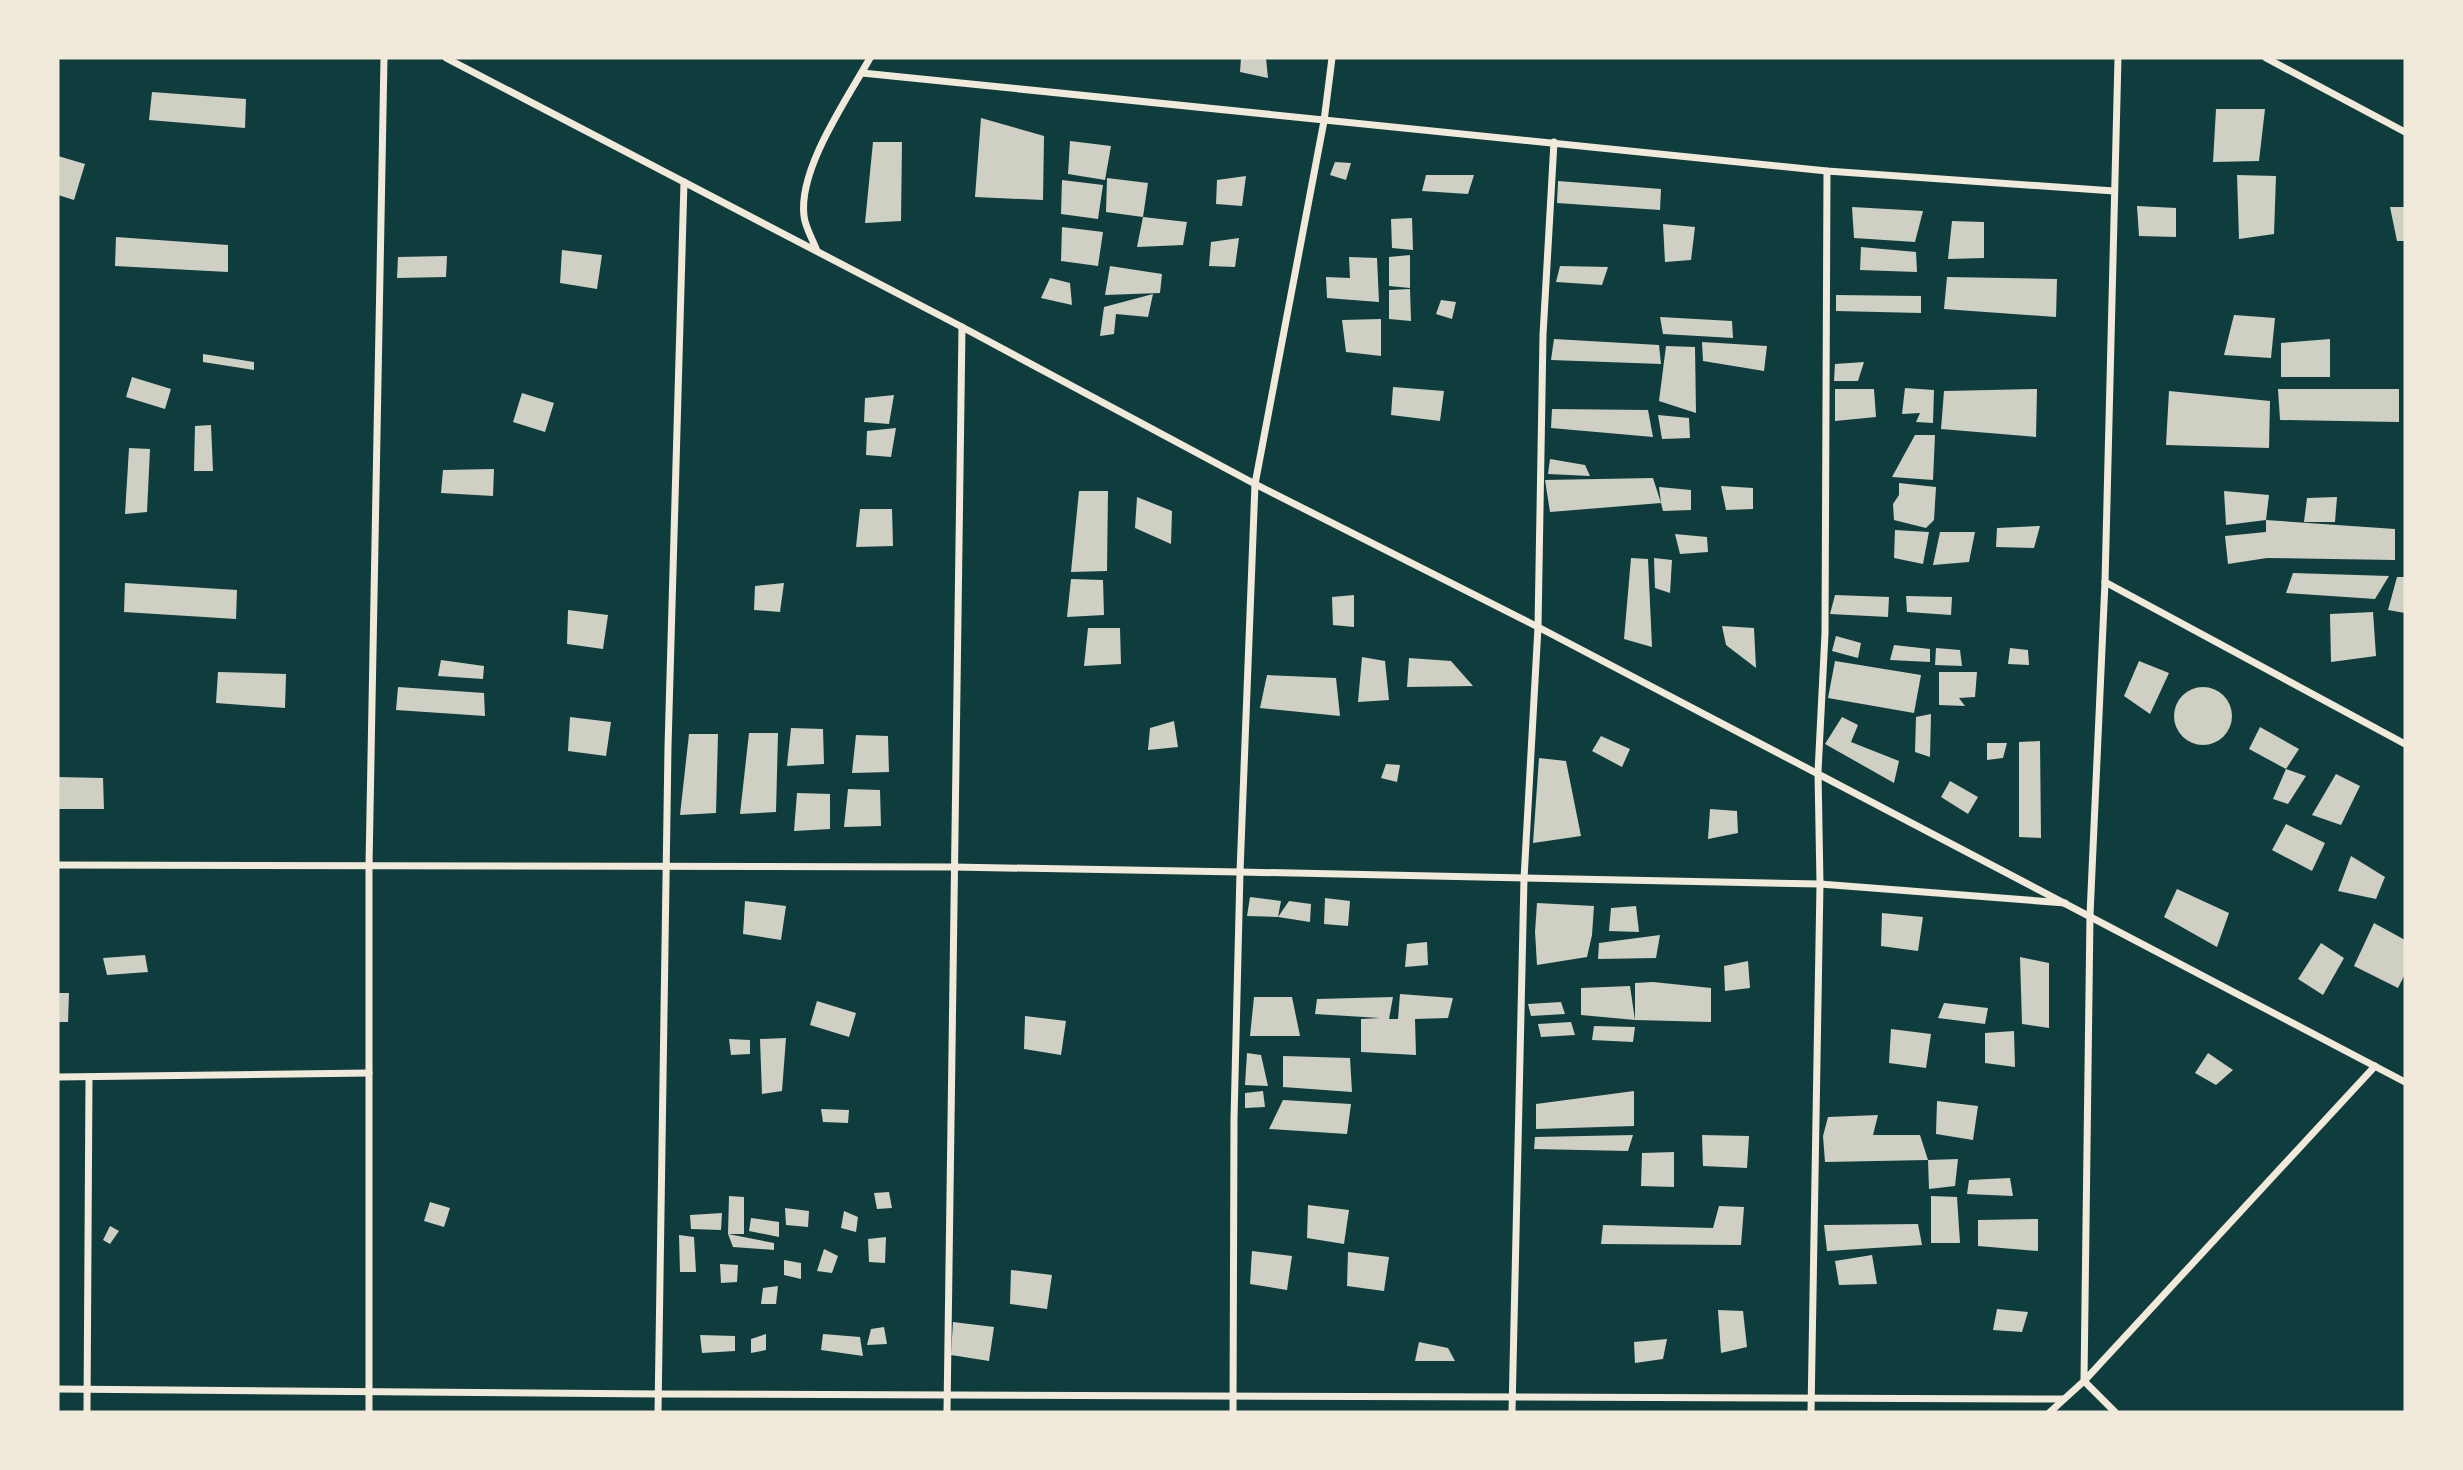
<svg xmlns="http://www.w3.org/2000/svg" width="2463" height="1470" font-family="Figtree,sans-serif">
<rect width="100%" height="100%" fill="#0f3d3e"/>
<g fill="#cfcfc3">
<polygon points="1241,58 1266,58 1268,78 1240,72"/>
<polygon points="152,92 246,99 245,128 149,120"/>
<polygon points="2216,109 2265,109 2259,161 2213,162"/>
<polygon points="981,118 1044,136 1043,200 975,197"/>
<polygon points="1070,141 1111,146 1105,180 1068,174"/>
<polygon points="873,142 902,142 901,221 865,223"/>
<polygon points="58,156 85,164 74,200 58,195"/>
<polygon points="1335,162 1351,163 1346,180 1330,175"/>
<polygon points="1426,175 1474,175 1468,194 1422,191"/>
<polygon points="2237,175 2276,176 2274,234 2239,239"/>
<polygon points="1246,176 1242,206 1216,204 1217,180"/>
<polygon points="1107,178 1148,183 1143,217 1106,212"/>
<polygon points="1062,180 1103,185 1098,219 1061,214"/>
<polygon points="1558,181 1661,189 1660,210 1557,203"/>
<polygon points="2137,206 2176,208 2176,237 2139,236"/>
<polygon points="1852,207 1923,211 1915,242 1854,238"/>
<polygon points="2390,207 2405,207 2405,241 2397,241"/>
<polygon points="1143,217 1187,222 1183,245 1137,247"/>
<polygon points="1412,218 1413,250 1392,248 1391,219"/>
<polygon points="1952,221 1984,222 1984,258 1948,259"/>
<polygon points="1663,224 1695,227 1691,260 1665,262"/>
<polygon points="1062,227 1103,232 1098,266 1061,261"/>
<polygon points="116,237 228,245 228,272 115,266"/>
<polygon points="1239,238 1235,267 1209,266 1211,242"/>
<polygon points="1861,247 1916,252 1917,272 1860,270"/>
<polygon points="562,250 602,255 597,289 560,283"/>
<polygon points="1410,255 1410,288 1389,286 1389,257"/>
<polygon points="447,256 446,277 397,278 398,257"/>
<polygon points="1349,257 1377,258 1379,302 1327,298 1326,277 1350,278"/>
<polygon points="1110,266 1162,274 1160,293 1105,295"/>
<polygon points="1560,266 1608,267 1602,285 1556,282"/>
<polygon points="1947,277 2057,279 2056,317 1944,309"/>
<polygon points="1050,278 1070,283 1072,305 1041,298"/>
<polygon points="1410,289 1411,321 1389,319 1389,290"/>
<polygon points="1153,294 1148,317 1116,314 1114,334 1100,336 1104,307"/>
<polygon points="1836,295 1921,296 1921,313 1836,311"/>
<polygon points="1441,300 1456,302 1452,319 1436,314"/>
<polygon points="2234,315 2275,318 2271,358 2224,355"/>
<polygon points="1660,317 1732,321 1733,338 1663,334"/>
<polygon points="1381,319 1381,356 1346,352 1342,320"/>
<polygon points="1554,339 1659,345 1661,364 1551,360"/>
<polygon points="2330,339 2330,377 2281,377 2281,343"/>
<polygon points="1702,342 1767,346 1764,371 1703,361"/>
<polygon points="1666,346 1695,347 1696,413 1659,401"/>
<polygon points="203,354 254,362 254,370 203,362"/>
<polygon points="1864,362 1858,381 1834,381 1835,364"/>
<polygon points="132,377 171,389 165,409 126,397"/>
<polygon points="1393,387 1444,391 1440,421 1391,415"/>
<polygon points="1905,388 1934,390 1933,423 1916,422 1920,413 1902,414"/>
<polygon points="1835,389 1874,389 1876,417 1835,421"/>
<polygon points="2037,389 2036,437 1941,429 1944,391"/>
<polygon points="2278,389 2399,389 2399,422 2280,420"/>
<polygon points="2169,391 2270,401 2269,448 2166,445"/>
<polygon points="522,393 554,403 545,432 513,422"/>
<polygon points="894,395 889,424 864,422 865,398"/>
<polygon points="1552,409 1648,410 1653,437 1551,428"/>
<polygon points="1658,415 1689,418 1690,438 1662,439"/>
<polygon points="211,425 213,471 194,471 195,426"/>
<polygon points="896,428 891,457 866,455 867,431"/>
<polygon points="1915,435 1935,435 1933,480 1892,477"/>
<polygon points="129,448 150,449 147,512 125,514"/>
<polygon points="1550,459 1585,465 1590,476 1548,474"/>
<polygon points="494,469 493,496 441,493 443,470"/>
<polygon points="1653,478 1661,503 1659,487 1691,490 1691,510 1663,511 1661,503 1550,512 1545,480"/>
<polygon points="1899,483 1936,487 1934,520 1926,528 1894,520 1893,504 1899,495"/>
<polygon points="1721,486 1753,488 1753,509 1726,510"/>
<polygon points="1079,491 1108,491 1107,571 1071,572"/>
<polygon points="2224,491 2269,495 2266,520 2226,525"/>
<polygon points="1137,497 1172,511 1171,544 1135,528"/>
<polygon points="2337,497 2335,522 2304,522 2307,498"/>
<polygon points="860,509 892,509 893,546 856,547"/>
<polygon points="2266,520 2395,529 2395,560 2267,558 2228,564 2225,536 2266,532"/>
<polygon points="2040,526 2034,548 1996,547 1997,528"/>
<polygon points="1895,530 1929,532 1923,564 1894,558"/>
<polygon points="1940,532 1975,532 1969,562 1933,565"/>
<polygon points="1675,534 1707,537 1708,552 1680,554"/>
<polygon points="1631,558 1648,559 1652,647 1624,639"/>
<polygon points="1654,558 1672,560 1670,593 1655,588"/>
<polygon points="2293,573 2389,576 2375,599 2286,593"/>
<polygon points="2397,577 2405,577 2405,613 2388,610"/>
<polygon points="1071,579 1103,580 1104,615 1067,617"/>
<polygon points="125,583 237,590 236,619 124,612"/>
<polygon points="784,583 780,612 754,610 755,586"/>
<polygon points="1354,595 1354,627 1333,625 1332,597"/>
<polygon points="1835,595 1889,597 1888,617 1830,614"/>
<polygon points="1906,596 1952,597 1951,615 1907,612"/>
<polygon points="568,610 608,615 603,649 567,644"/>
<polygon points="2373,612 2376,656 2331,662 2330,614"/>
<polygon points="1722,626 1754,628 1756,668 1726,645"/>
<polygon points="1088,628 1120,628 1121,664 1084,666"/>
<polygon points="1836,636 1861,643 1858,658 1832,651"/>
<polygon points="1894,645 1930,649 1930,662 1890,660"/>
<polygon points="1936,648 1960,650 1962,666 1935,665"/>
<polygon points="2010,648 2028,650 2029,665 2008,664"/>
<polygon points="1362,657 1385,661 1389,700 1358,702"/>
<polygon points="1409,658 1451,661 1473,686 1407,687"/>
<polygon points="441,660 484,666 483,679 438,676"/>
<polygon points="1835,661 1921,675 1914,713 1828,698"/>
<polygon points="2139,661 2169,673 2150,714 2124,696"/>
<polygon points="218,672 286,674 285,708 216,703"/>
<polygon points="1939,672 1977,672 1975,697 1959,698 1965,706 1939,705"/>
<polygon points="1267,675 1336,678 1340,716 1260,708"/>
<polygon points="398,687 484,693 485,716 396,710"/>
<circle cx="2203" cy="716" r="29"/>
<polygon points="1931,714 1930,757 1915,752 1916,717"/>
<polygon points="570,717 611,722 606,756 568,751"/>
<polygon points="1842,717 1858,725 1851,742 1899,761 1894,783 1825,744"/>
<polygon points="1174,721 1178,747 1148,750 1150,728"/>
<polygon points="2260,727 2299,749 2286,769 2249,749"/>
<polygon points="791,728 823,729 824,764 787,766"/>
<polygon points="749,733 778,733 776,812 740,814"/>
<polygon points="689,734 718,734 716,813 680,815"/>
<polygon points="856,735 888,736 889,772 852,773"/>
<polygon points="1601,736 1630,749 1622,767 1592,751"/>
<polygon points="2040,741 2041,838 2019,837 2019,742"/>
<polygon points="1987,743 2007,743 2003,758 1987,760"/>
<polygon points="1539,758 1566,761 1581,836 1533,843"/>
<polygon points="1386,764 1400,765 1397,782 1381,778"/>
<polygon points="2286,769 2306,776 2288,804 2273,799"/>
<polygon points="2336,774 2360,786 2341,825 2312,815"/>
<polygon points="58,777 103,778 104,809 58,809"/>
<polygon points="1950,781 1978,797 1968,814 1941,797"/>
<polygon points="848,789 880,790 881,826 844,827"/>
<polygon points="797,793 830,794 830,829 794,831"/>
<polygon points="1710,809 1737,811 1738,833 1708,839"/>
<polygon points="2286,824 2325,843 2312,871 2272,850"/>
<polygon points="2351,856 2385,877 2376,899 2338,891"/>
<polygon points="2177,889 2229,913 2217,947 2164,917"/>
<polygon points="1250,897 1281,901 1278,917 1247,916"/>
<polygon points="1325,898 1350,901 1348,926 1324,924"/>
<polygon points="745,901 786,906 781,940 743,934"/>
<polygon points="1289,901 1311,904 1310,922 1278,917"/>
<polygon points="1537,903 1594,906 1592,935 1587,957 1537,965 1535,932"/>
<polygon points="1636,906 1639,932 1609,931 1611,908"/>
<polygon points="1882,913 1923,917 1918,951 1881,946"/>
<polygon points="2374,923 2405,940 2405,974 2398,988 2354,966"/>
<polygon points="1660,935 1656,958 1598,959 1599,943"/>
<polygon points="1427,942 1428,965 1405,967 1407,944"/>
<polygon points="2321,943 2344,958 2323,995 2298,979"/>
<polygon points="145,955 148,972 107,975 103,958"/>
<polygon points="2020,957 2049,963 2049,1028 2022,1024"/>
<polygon points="1748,961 1750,988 1725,991 1724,966"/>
<polygon points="1653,982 1711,988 1711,1022 1635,1020 1635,983"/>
<polygon points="1630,986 1635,1020 1581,1015 1581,988"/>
<polygon points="58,993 69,993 68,1022 58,1022"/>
<polygon points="1400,994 1453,998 1448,1018 1415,1019 1416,1055 1361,1052 1361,1019 1380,1018 1315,1014 1317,999 1393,997 1389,1019 1398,1019"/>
<polygon points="1254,997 1292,997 1300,1036 1250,1036"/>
<polygon points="817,1001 856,1013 849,1037 810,1025"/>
<polygon points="1561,1002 1565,1014 1531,1016 1528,1004"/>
<polygon points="1944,1003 1988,1008 1985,1024 1938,1018"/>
<polygon points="1025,1016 1066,1021 1061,1055 1024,1049"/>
<polygon points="1571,1022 1575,1035 1541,1037 1538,1024"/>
<polygon points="1594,1026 1635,1027 1633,1042 1592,1040"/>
<polygon points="1891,1029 1931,1034 1926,1068 1889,1063"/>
<polygon points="2014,1031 2015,1067 1985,1063 1985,1033"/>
<polygon points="786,1038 782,1091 762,1094 760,1039"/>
<polygon points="729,1039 750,1040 750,1054 731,1055"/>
<polygon points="1247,1053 1261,1055 1268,1086 1245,1085"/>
<polygon points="2208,1053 2233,1070 2216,1085 2195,1073"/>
<polygon points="1283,1056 1350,1058 1352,1092 1283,1087"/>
<polygon points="1263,1091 1265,1107 1245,1108 1245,1093"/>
<polygon points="1634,1091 1634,1126 1536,1129 1536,1104"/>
<polygon points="1283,1100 1351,1104 1347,1134 1269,1129"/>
<polygon points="1937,1101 1978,1106 1973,1140 1936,1134"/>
<polygon points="821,1109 849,1110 848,1123 823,1122"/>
<polygon points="1878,1115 1873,1135 1920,1135 1928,1160 1825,1162 1823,1136 1828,1117"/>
<polygon points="1633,1135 1628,1151 1534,1149 1535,1137"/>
<polygon points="1702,1135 1749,1136 1747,1168 1703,1166"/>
<polygon points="1674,1152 1674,1187 1641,1186 1642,1153"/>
<polygon points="1958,1159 1955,1186 1929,1189 1928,1160"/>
<polygon points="2010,1178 2013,1196 1967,1194 1969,1180"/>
<polygon points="889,1192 892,1208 877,1209 874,1193"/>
<polygon points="729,1196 744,1197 744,1234 728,1234 774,1243 774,1250 733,1247 728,1234"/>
<polygon points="1931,1196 1957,1197 1960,1243 1931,1243"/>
<polygon points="430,1202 450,1208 444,1227 424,1221"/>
<polygon points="1308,1205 1349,1210 1344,1244 1307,1238"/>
<polygon points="1719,1206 1744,1207 1741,1245 1601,1244 1603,1225 1713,1228"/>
<polygon points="785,1208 809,1211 808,1227 786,1225"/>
<polygon points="844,1211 858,1217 856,1232 841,1228"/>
<polygon points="722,1213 721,1230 691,1229 690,1215"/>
<polygon points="751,1218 779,1222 779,1237 749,1231"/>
<polygon points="2038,1219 2038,1251 1978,1246 1978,1220"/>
<polygon points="1918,1224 1922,1245 1827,1251 1824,1225"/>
<polygon points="110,1226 119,1231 110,1244 103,1240"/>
<polygon points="679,1235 694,1237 696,1272 680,1272"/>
<polygon points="886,1237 885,1263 869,1262 868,1239"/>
<polygon points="824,1249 838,1256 832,1273 817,1271"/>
<polygon points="1252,1251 1292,1256 1287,1290 1250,1284"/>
<polygon points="1348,1252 1389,1257 1384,1291 1347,1286"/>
<polygon points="1872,1255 1877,1284 1839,1285 1835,1261"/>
<polygon points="784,1260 801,1263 801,1279 784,1275"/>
<polygon points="720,1264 738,1265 737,1282 721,1283"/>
<polygon points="1011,1270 1052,1275 1047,1309 1010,1304"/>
<polygon points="778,1286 776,1304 761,1304 763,1288"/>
<polygon points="1997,1309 2028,1312 2022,1332 1993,1330"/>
<polygon points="1718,1310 1743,1311 1747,1347 1721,1353"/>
<polygon points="953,1322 994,1327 989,1361 951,1355"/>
<polygon points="884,1327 887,1344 867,1345 871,1329"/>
<polygon points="766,1334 766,1350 751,1353 751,1339"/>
<polygon points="823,1334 860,1337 863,1356 821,1350"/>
<polygon points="700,1335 735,1336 735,1351 702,1353"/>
<polygon points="1667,1339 1663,1359 1635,1363 1634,1342"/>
<polygon points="1419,1342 1448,1348 1455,1361 1415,1361"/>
</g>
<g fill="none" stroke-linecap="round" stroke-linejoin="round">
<g stroke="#f1e9da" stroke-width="7">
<polyline points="446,58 962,327 1255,484 1538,627 2405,1082"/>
<polyline points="2266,58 2405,132"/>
<polyline points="862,73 1827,171 2114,191"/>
<path d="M 817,251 C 813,240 805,227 804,216 C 798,169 847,99 870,58"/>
<polyline points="2105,582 2405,744"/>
<polyline points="58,865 953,867 1240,872 1820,884 2065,903"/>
<polyline points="58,1077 369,1073"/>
<polyline points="58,1389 659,1394 2063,1399"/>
<polyline points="87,1412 89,1077"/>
<polyline points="369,1412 369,866 384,58"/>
<polyline points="658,1412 668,747 684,182"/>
<polyline points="947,1412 962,327"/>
<polyline points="1233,1412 1234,1119 1240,872 1255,484 1324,121 1332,58"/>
<polyline points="1512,1412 1524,879 1538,627 1543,335 1554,142"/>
<polyline points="1811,1412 1820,884 1818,772 1825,634 1827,171"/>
<polyline points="2050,1412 2084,1381 2090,915 2105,582 2118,58"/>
<polyline points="2115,1412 2084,1381 2375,1066"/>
</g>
</g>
<rect width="2463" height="1470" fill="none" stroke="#f1e9da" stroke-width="119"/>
</svg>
